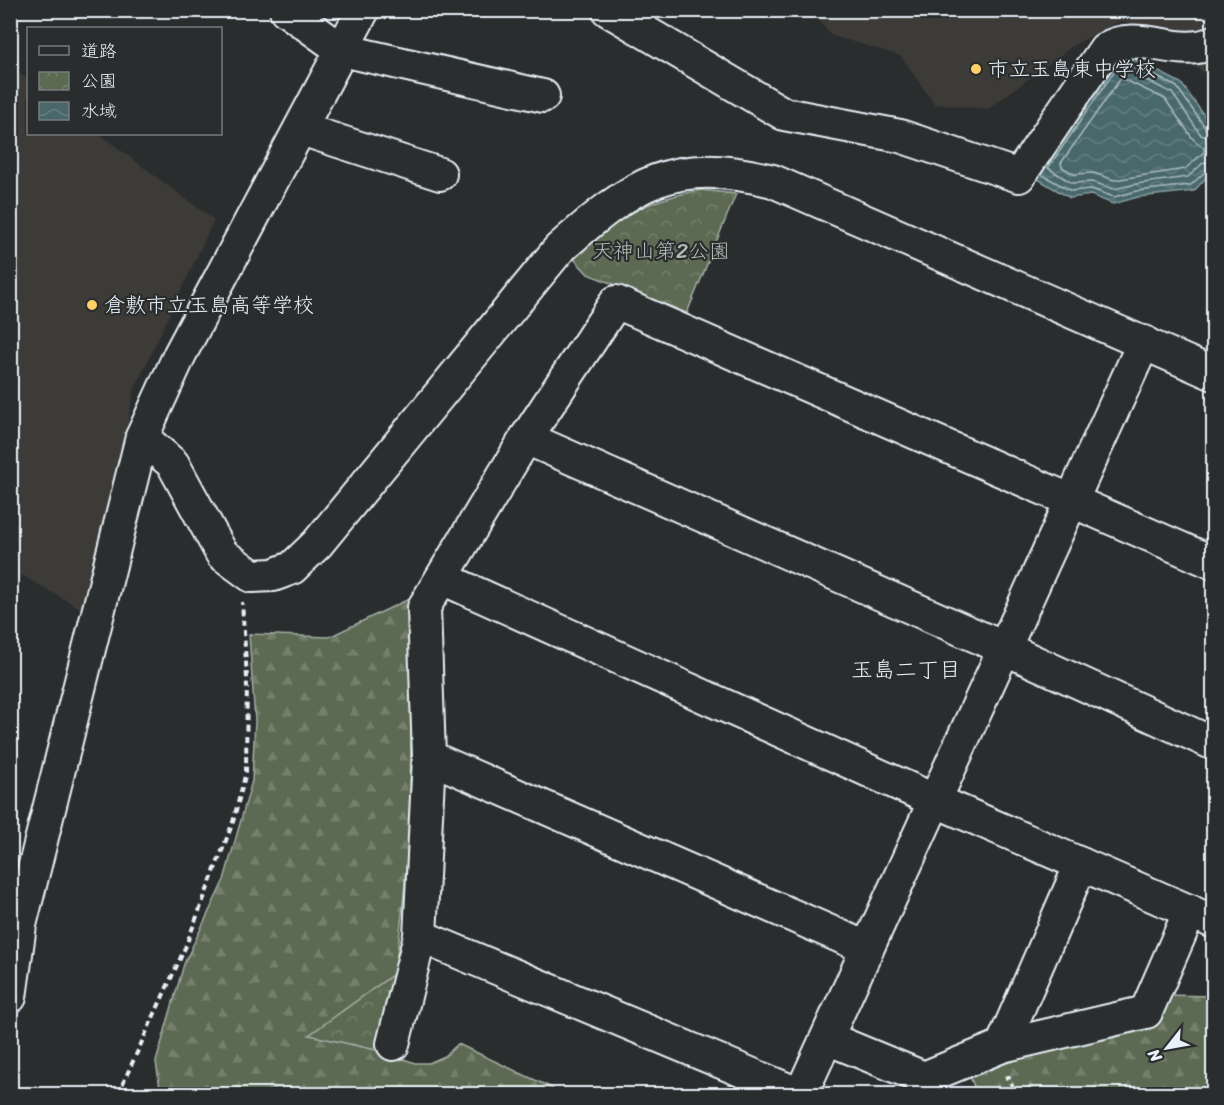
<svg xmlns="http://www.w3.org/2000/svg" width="1224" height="1105" font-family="Sriracha,'Klee One',sans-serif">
<defs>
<pattern id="forest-firs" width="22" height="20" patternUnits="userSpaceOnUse" patternTransform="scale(1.5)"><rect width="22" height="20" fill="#5d6a52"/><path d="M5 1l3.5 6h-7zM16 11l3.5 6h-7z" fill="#74806c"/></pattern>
<pattern id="park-crowns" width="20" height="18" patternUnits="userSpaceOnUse" patternTransform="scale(1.5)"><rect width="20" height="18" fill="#5d6a52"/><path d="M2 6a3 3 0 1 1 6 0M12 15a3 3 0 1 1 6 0" fill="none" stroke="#74806c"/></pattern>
<pattern id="water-waves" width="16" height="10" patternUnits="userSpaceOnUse" patternTransform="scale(1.5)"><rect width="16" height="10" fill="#4a686c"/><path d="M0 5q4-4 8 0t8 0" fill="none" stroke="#647e82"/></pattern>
</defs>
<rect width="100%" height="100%" fill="#2a2d2e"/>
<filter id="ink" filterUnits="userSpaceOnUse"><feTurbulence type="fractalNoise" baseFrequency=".0167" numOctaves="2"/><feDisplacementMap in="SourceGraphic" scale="12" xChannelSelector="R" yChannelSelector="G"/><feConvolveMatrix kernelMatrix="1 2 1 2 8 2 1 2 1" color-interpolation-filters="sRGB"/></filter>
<g filter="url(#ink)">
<g fill="#3d3a38">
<polygon points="813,11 1213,11 1213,81 1148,28 1121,21 1074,45 988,109 934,104 901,56 830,35"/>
<polygon points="10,66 28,80 28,134 99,134 214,220 134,390 111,513 87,612 21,575 11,589"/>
</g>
<g fill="url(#forest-firs)" stroke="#a2aea5" stroke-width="1.5">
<path d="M 409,599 C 412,724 414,851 394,974 L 310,1035 L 381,1051 L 415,1063 L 429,1063 L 445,1056 L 458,1044 L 550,1087 L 559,1094 L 161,1094 L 156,1062 L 184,964 L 224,880 L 252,781 L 255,721 L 249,634 L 329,637 Z"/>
<polygon points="1163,995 1213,996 1213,1094 968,1094 976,1091 967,1070"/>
</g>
<g fill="url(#park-crowns)" stroke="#a2aea5" stroke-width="1.5">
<path d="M 702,190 L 736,194 L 687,313 L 588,274 L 574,259 C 618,218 641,200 702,190 Z"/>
<polygon points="394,974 381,1051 309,1035"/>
</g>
<polygon fill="url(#water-waves)" stroke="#899fa4" stroke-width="1.5" points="1110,52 1128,56 1181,83 1213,128 1213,170 1194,191 1138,197 1113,204 1091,195 1070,198 1031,175"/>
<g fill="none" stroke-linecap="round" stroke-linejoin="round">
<g stroke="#a9bac0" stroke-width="1.5">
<polyline points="1124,60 1177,87 1206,129 1214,132"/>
<polygon points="1121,78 1165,99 1193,139 1204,148 1204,152 1185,169 1114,180 1094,173 1074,174 1062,167 1061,163"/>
<polyline points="1214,140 1201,135 1172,93 1118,66 1048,168 1072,183 1092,182 1114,189 1136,184 1188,177 1203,163 1214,160"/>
<polyline points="1041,174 1071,191 1091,189 1114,197 1137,191 1191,185 1208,169 1214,167"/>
</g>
<defs>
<g id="minor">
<polyline points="286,10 342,50 543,96"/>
<path d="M 608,10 L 784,114 L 900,136 L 1019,176 L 1105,49 C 1139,28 1178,60 1214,42"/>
<polyline points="301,129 440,174"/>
<path d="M 142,437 L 173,464 L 222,554 L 252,576 L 273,575 L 292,568 L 317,544 L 559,249 C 634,183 671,156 773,181 L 1214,374"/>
<polyline points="526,438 1006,649 1214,744"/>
<polyline points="442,578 936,801 1214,922"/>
<polyline points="429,757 867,948"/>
<polyline points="420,936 798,1094"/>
<polyline points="10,997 20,925 142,437 180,354 363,10"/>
<polyline points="827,1038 924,1078 1002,1046 1146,1012 1190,911"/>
<polyline points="393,1044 420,936 429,757 424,607 526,438 616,302 1214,563"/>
<polyline points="1002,1046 1081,864"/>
<polyline points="801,1094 1144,342"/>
</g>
</defs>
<use href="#minor" stroke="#e8f1f8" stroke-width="36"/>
<g stroke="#e8f1f8" stroke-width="4" stroke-dasharray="6 4.5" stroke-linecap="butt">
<polyline points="1005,1078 1009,1077 1015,1094"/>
<polyline points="118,1094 185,948 233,822 246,772 247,678 242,602"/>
</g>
<use href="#minor" stroke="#2a2d2e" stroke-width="32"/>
</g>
</g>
<g fill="#ffd166" stroke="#2a2d2e" stroke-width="2">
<circle cx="976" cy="69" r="6"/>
<circle cx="92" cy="305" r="6"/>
</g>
<g text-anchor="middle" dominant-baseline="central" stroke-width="4.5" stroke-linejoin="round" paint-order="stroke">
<g font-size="21" fill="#e8f1f8" stroke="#2a2d2e" text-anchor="start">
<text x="988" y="69">市立玉島東中学校</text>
<text x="104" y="305">倉敷市立玉島高等学校</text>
</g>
<g font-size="21" fill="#b0bbb6" stroke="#2a2d2e">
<text x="661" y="251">天神山第2公園</text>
</g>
<g font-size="22" fill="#e8f1f8" stroke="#2a2d2e">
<text x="906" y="669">玉島二丁目</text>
</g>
</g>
<rect width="1224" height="1105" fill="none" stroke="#2a2d2e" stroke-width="36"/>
<rect x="18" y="18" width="1188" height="1069" fill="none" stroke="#e8f1f8" stroke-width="2" filter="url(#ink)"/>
<rect x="27" y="27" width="195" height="108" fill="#2a2d2e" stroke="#767b7f" stroke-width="1.5"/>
<rect x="39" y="46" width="30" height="9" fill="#2a2d2e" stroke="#767b7f" stroke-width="1.5"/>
<text x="81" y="57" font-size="18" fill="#e8f1f8">道路</text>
<rect x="39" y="72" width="30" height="18" fill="url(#park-crowns)" stroke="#767b7f" stroke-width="1.5"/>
<text x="81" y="87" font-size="18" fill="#e8f1f8">公園</text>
<rect x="39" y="102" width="30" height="18" fill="url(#water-waves)" stroke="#767b7f" stroke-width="1.5"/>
<text x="81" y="117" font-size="18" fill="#e8f1f8">水域</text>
<g transform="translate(1167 1048) rotate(239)" stroke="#2a2d2e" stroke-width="4.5" paint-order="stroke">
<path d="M0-4.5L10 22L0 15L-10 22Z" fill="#e8f1f8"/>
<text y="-9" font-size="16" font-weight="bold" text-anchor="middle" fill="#e8f1f8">N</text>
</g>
</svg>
